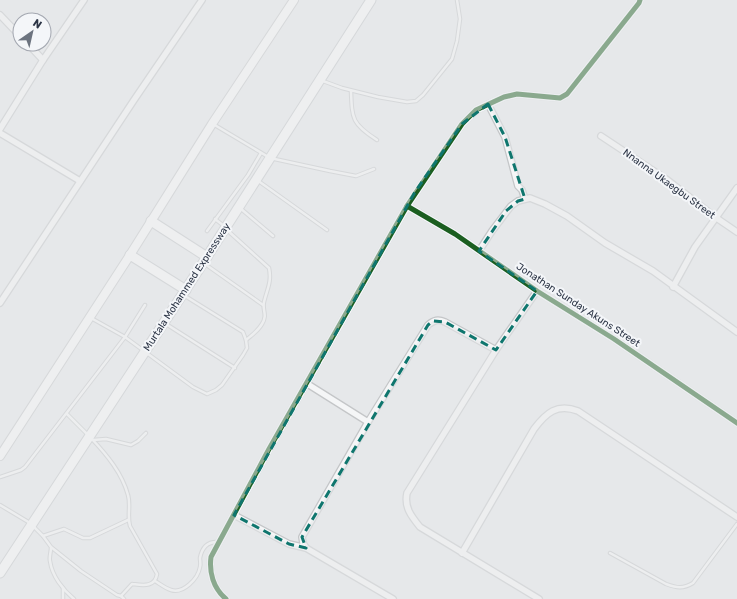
<svg xmlns="http://www.w3.org/2000/svg" width="737" height="599" font-family="Rubik,sans-serif">
<rect width="100%" height="100%" fill="#e6e8ea"/>
<g fill="none" stroke-linecap="round" stroke-linejoin="round">
<defs>
<g id="service">
<polyline points="323,81 342,88 378,97 407,102 416,101 423,95 452,59 457,41 460,19 457,0"/>
<path d="M 351,91 C 352,119 352,124 377,140"/>
<polyline points="213,124 270,158 330,171 356,176 374,169"/>
<polyline points="257,180 327,230"/>
<polyline points="240,208 273,236"/>
<polyline points="215,219 224,226"/>
<path d="M 227,230 L 269,268 C 272,282 267,289 264,302 C 262,311 268,314 262,324 C 258,331 252,335 246,340"/>
<polyline points="207,231 248,175 261,153"/>
<polyline points="205,264 263,305"/>
<polyline points="91,318 125,337 193,387 207,394 216,390 222,385 243,355 247,348 246,340 243,332 185,296"/>
<polyline points="166,324 235,368"/>
<polyline points="67,414 88,435"/>
<polyline points="93,440 106,439 131,445 138,441 146,433"/>
<polyline points="0,477 21,470 25,467 125,337 145,305"/>
<polyline points="0,505 30,523"/>
<path d="M 34,527 L 43,536 L 51,547 L 81,571 L 117,595 L 121,596 L 132,584 C 142,585 155,588 157,574 L 130,526 C 127,516 131,505 128,495 C 122,473 107,455 91,438"/>
<polyline points="43,536 64,529 83,538 90,538 128,520"/>
<path d="M 51,548 C 51,552 49,557 50,561 C 52,576 63,590 74,599"/>
<path d="M 610,553 L 666,584 C 677,588 683,589 693,583 L 737,524"/>
<path d="M 155,581 C 160,584 165,588 171,590 C 183,594 198,579 200,567 C 201,564 200,561 200,558 C 202,547 208,541 219,542"/>
<polyline points="121,596 124,599"/>
<polyline points="63,599 63,588"/>
</g>
<g id="minor">
<polyline points="0,15 20,36"/>
<polyline points="28,44 43,60"/>
<polyline points="488,104 505,137 518,186 522,190 525,199"/>
<polyline points="0,129 43,60 84,0"/>
<polyline points="0,133 80,181"/>
<polyline points="601,136 666,179 715,217 737,232"/>
<polyline points="407,206 455,234 537,291 614,339 737,423"/>
<polyline points="479,251 492,231 511,206 518,201 530,198 545,204 567,216 605,243 653,271 737,332"/>
<polyline points="673,287 695,247 737,188"/>
<polyline points="0,303 134,100 202,0"/>
<path d="M 496,350 L 407,493 C 404,507 411,516 420,527 L 539,599"/>
<polyline points="306,383 368,422"/>
<polyline points="234,515 289,544 306,548"/>
<path d="M 462,553 L 534,429 C 546,413 557,403 578,411 L 737,517"/>
<path d="M 226,599 C 213,588 209,572 211,557 L 269,449 L 407,206 L 462,124 L 476,110 L 504,97 L 517,94 L 560,98 L 567,94 L 639,3 L 640,0"/>
<path d="M 393,599 L 306,548 L 303,543 L 302,537 L 368,422 L 428,325 C 434,320 438,319 445,322 L 496,350 L 537,291"/>
</g>
<polyline id="secondary" points="0,456 130,255 212,124 294,0"/>
<g id="primary">
<polyline points="151,221 207,257"/>
<polyline points="130,255 186,290"/>
<polyline points="0,573 203,263 371,0"/>
</g>
</defs>
<use href="#service" stroke="#c4c6c8" stroke-width="4.5"/>
<use href="#minor" stroke="#c4c6c8" stroke-width="8"/>
<use href="#secondary" stroke="#c4c6c8" stroke-width="10"/>
<use href="#primary" stroke="#c2c5c8" stroke-width="11"/>
<use href="#service" stroke="#f5f6f7" stroke-width="2.5"/>
<use href="#minor" stroke="#f5f6f7" stroke-width="5.5"/>
<use href="#secondary" stroke="#f8f8f8" stroke-width="8"/>
<use href="#primary" stroke="#f8f8f8" stroke-width="9"/>
<defs>
<g id="cycleway">
<polyline points="407,206 455,234 537,291 614,339 737,423"/>
<path d="M 226,599 C 213,588 209,572 211,557 L 269,449 L 407,206 L 462,124 L 476,110 L 504,97 L 517,94 L 560,98 L 567,94 L 639,3 L 640,0"/>
</g>
</defs>
<use href="#cycleway" stroke="#f4f6f9" stroke-width="8"/>
<use href="#cycleway" stroke="#1b5e20" stroke-width="5"/>
</g>
<path d="M0 0H737V599H0ZM 488,104 L 505,137 L 525,199 L 518,201 L 506,211 L 479,251 L 537,291 L 496,350 L 445,322 L 433,321 L 428,325 L 302,537 L 306,548 L 289,544 L 234,515 L 415,192 L 462,124 Z" fill="#e6e8ea" fill-opacity=".55" fill-rule="evenodd"/>
<path fill="none" stroke="#0f766e" stroke-width="3" stroke-dasharray="8 5" stroke-linejoin="round" d="M 488,104 L 505,137 L 525,199 L 518,201 L 506,211 L 479,251 L 537,291 L 496,350 L 445,322 L 433,321 L 428,325 L 302,537 L 306,548 L 289,544 L 234,515 L 415,192 L 462,124 Z"/>
<g text-anchor="middle" dominant-baseline="central" stroke-width="4" stroke-linejoin="round" paint-order="stroke">
<g font-size="10" fill="#2b3445" stroke="#f4f6f9">
<text transform="translate(669 184) rotate(36)">Nnanna Ukaegbu Street</text>
<text transform="translate(187 287) rotate(-57)">Murtala Mohammed Expressway</text>
<text transform="translate(578 305) rotate(33)">Jonathan Sunday Akuns Street</text>
</g>
</g>
<g transform="translate(32 32) rotate(34)"><circle r="19" fill="#f4f6f9" stroke="#a4a8b1"/>
<path d="M0-3L7 15L0 10L-7 15Z" fill="#6c737f"/>
<text y="-6" font-size="11" font-weight="bold" text-anchor="middle" fill="#2b3445">N</text>
</g>
</svg>
